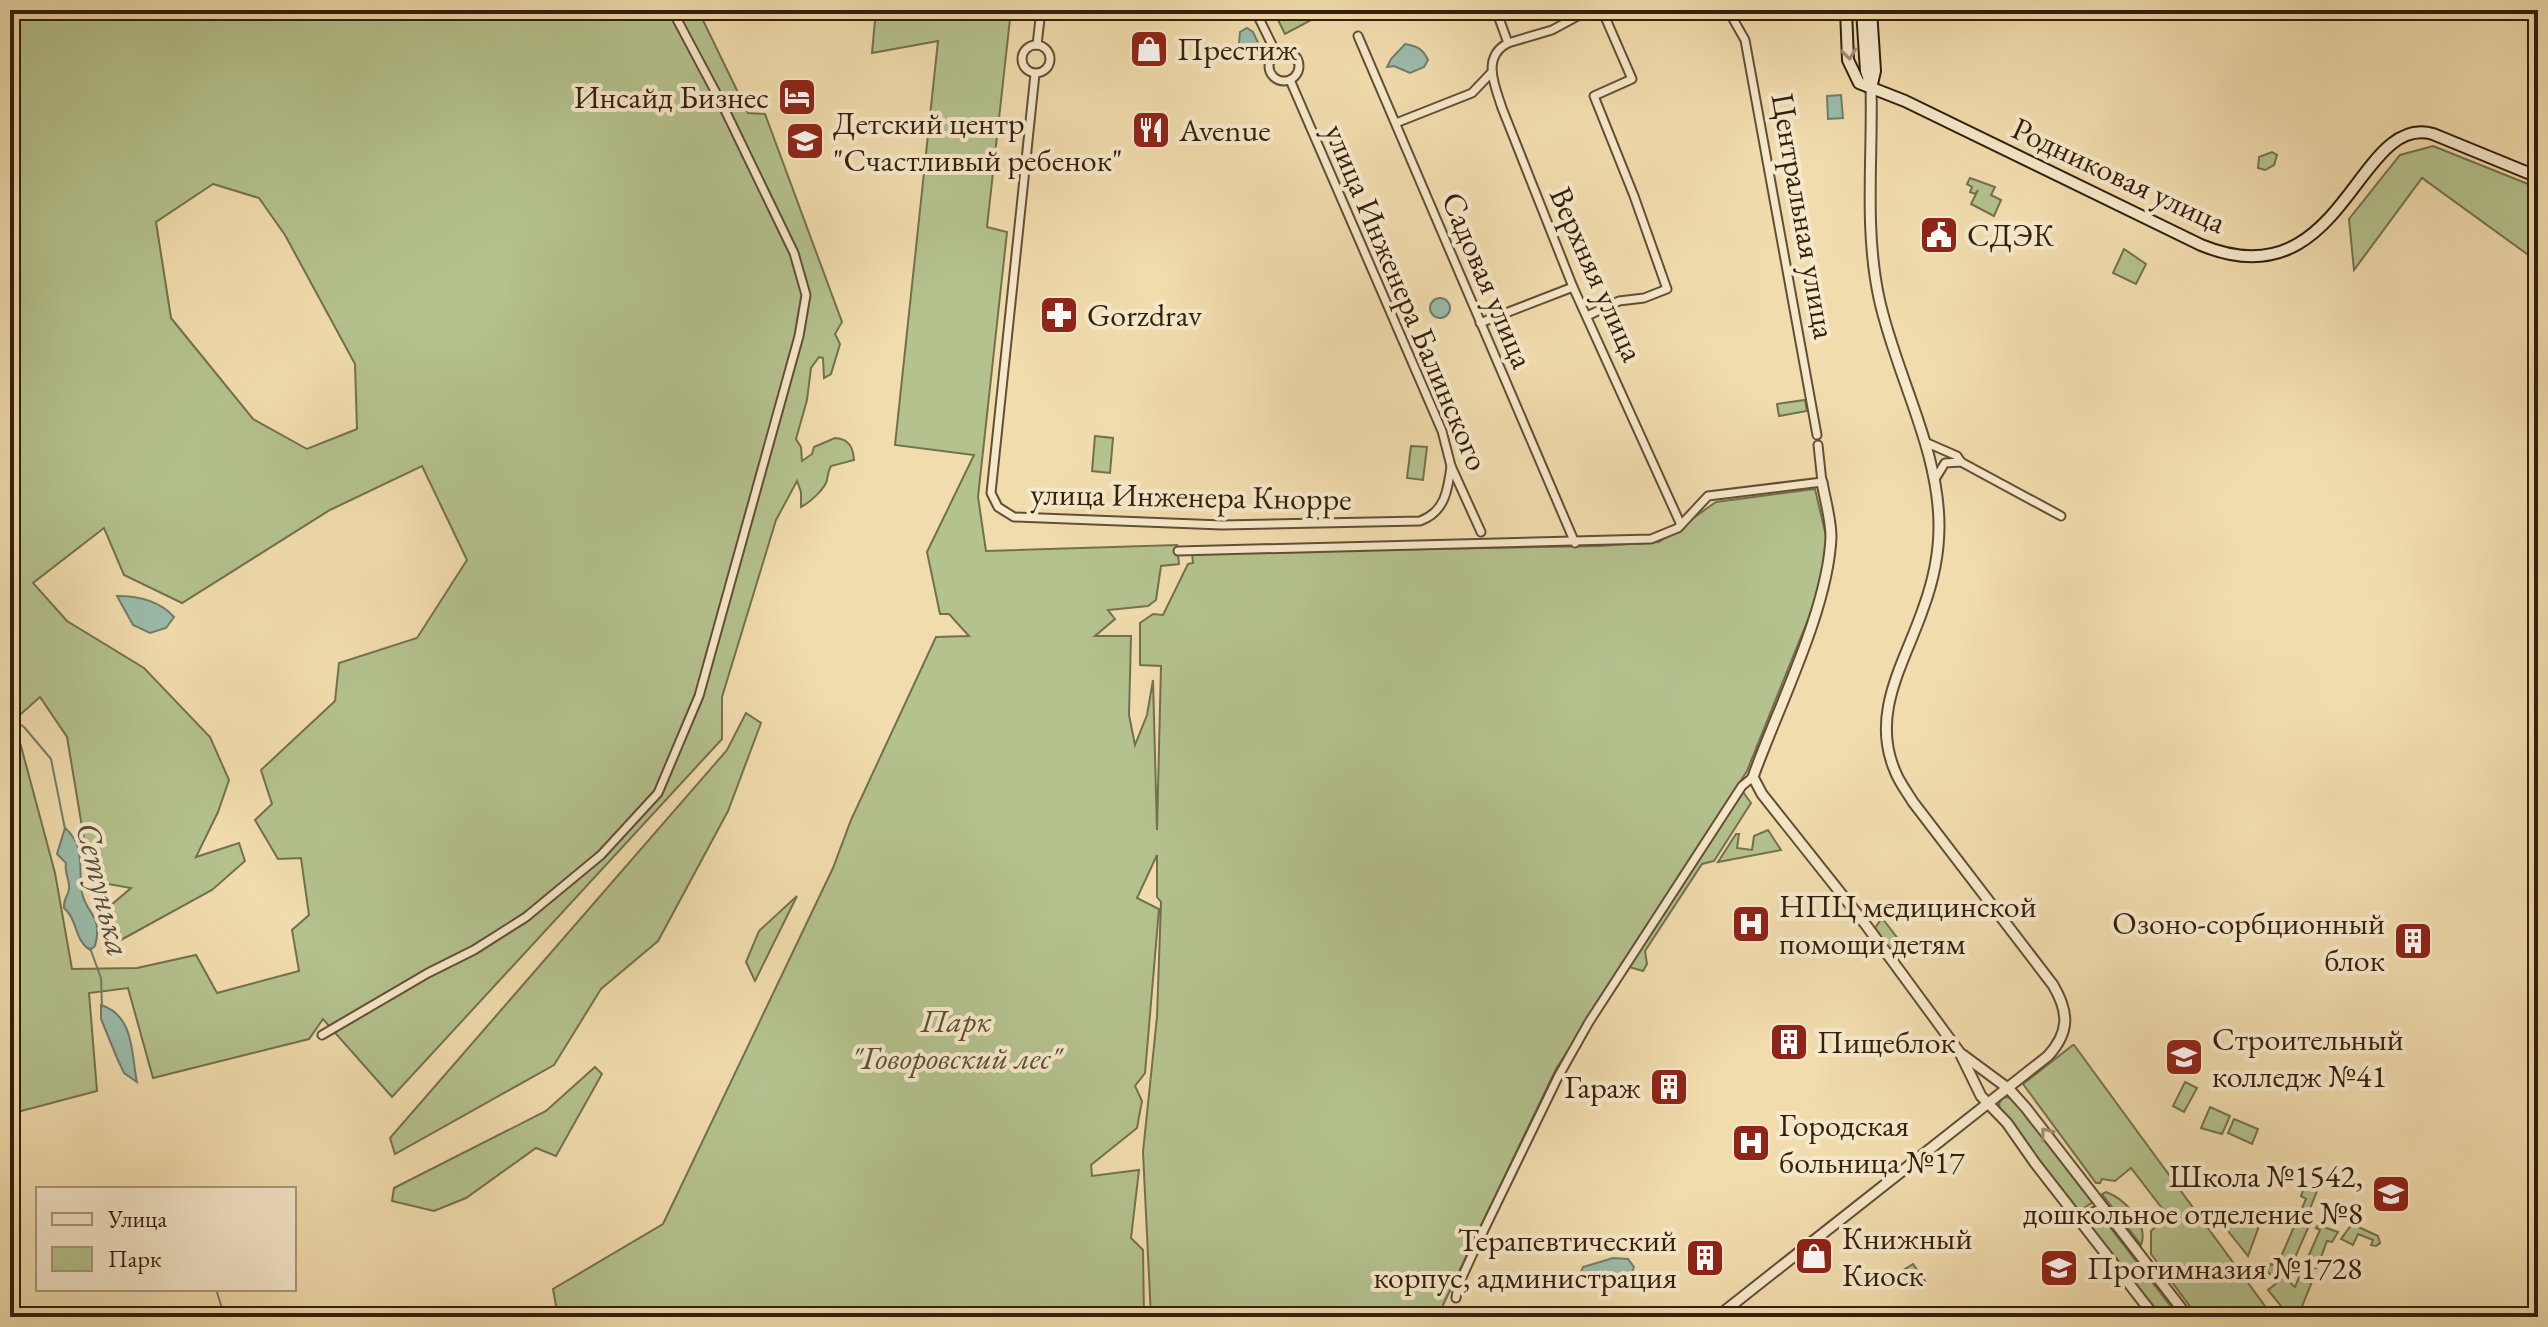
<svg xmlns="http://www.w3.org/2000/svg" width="2548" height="1327" font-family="'EB Garamond',serif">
<rect width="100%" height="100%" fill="#f1dcad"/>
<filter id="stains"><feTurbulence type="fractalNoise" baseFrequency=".0025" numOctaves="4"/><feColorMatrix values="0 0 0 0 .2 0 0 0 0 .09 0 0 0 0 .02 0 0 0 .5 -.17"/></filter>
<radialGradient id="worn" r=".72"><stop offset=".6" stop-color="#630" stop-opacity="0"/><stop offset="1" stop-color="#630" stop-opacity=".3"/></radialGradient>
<g fill="#b4c28e" stroke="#74704e" stroke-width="2" fill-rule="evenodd">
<path d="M 10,10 L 698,10 L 748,113 L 765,114 L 842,322 L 835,334 L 840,344 L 831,374 L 824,378 L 823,358 L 819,357 L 811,368 L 807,400 L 796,439 L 801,447 L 802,461 L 812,454 L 814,447 L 835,438 C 849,439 853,447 854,460 L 831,466 C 828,471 828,475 827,480 C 825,489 809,503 801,507 L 801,492 L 797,481 L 776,520 L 722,697 L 722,739 L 392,1097 L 323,1019 L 309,1039 L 153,1078 L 128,988 L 89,993 L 97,1091 L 10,1114 ZM 213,184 L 259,198 L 285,235 L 355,364 L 357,429 L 307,449 L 253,419 L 171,318 L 156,222 ZM 422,466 L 467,560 L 417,638 L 339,663 L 335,701 L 261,770 L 272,804 L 255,820 L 278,859 L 301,858 L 309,915 L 292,930 L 299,971 L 217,993 L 196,955 L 137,968 L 72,969 L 55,873 L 14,720 L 40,697 L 67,737 L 91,881 L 131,888 L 104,911 L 119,941 L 212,890 L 245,861 L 239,843 L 196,857 L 218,812 L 229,780 L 210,737 L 144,668 L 67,621 L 33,583 L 104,528 L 124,575 L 182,603 L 330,510 Z"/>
<polygon points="876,10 1011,10 987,227 1007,232 978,497 986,551 1177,545 1179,564 1161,566 1156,600 1148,606 1108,610 1115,619 1095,636 1131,636 1129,715 1135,745 1147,715 1153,680 1157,830 1161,666 1140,665 1140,623 1153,614 1163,615 1188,564 1193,563 1192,553 1599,546 1659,542 1716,502 1815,489 1830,553 1809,617 1747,771 1556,1069 1443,1305 1439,1317 1151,1317 1143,1152 1157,1017 1161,902 1157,897 1157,855 1137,898 1159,909 1145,1073 1135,1086 1142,1101 1137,1128 1091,1165 1092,1176 1139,1170 1131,1238 1143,1250 1144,1317 558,1317 553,1289 663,1224 833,868 851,820 936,637 969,636 949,614 940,614 927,552 974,455 895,445 938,41 872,53"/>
<polygon points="1273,10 1330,10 1285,34"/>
<polygon points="2433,146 2538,188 2538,262 2422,178 2354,270 2349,219 2400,155"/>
<polygon points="2272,152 2277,155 2274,165 2265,170 2258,168 2259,157"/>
<polygon points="1970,178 1995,187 1991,195 2001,200 1994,216 1971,204 1978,190 1975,194 1970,192 1972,187 1967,184"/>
<polygon points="2124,249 2146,264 2136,284 2113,273"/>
<polygon points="1805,400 1807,411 1779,416 1777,404"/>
<polygon points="1095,436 1113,438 1110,473 1092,471"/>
<polygon points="1411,446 1427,447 1423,480 1407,478"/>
<polygon points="746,713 761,723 728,811 658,941 601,989 554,1065 395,1154 390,1138 727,750"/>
<polygon points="1743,792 1751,803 1714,861 1702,864 1645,951 1647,964 1643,971 1629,967"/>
<polygon points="1768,830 1781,850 1718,862 1736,834 1739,834 1737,848 1752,850 1754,836"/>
<polygon points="797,896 755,981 746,962 759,931"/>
<polygon points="1882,918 1902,944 1896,950 1891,950 1875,928"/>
<polygon points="2073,1045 2074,1045 2273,1317 2198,1317 2151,1254 2151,1231 2168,1216 2131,1168 2115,1181 2102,1179 2100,1183 2096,1183 2023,1084"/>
<polygon points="595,1067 602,1074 556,1156 536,1148 466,1198 434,1211 392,1201 394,1188 546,1111"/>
<polygon points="2185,1082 2197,1088 2184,1112 2173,1106"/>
<polygon points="2007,1097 2013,1099 2093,1202 2078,1212 2000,1109 1999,1104 2002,1098"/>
<polygon points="2210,1107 2230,1116 2222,1134 2201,1128"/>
<polygon points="2234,1119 2258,1129 2252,1144 2228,1133"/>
<polygon points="2304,1188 2317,1191 2307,1216 2312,1219 2293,1262 2272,1276 2267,1271 2271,1264 2277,1266 2306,1199 2301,1196"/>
<path d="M 2106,1192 C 2125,1199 2149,1224 2141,1245 L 2102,1194 Z"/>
<polygon points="2215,1209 2259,1226 2248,1256 2212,1211"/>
<polygon points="2099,1216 2103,1218 2179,1317 2159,1317 2090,1228 2088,1223 2092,1218"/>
<polygon points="2352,1224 2378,1236 2380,1243 2376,1246 2371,1245 2373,1240 2358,1234 2353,1245 2341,1239"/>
<polygon points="2318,1225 2338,1232 2332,1242 2327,1241 2317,1268 2313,1269 2302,1265 2305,1264 2320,1230 2316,1228"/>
<polygon points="1913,1264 1925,1281 1912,1289 1900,1272"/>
<polygon points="2302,1270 2312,1274 2313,1279 2299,1314 2305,1317 2290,1317 2268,1290 2284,1277 2295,1287"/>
</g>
<g fill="#9bbcab" stroke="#727d6c" stroke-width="2">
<polygon points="1247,28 1253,32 1261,49 1256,59 1249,61 1238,55 1240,32"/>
<path d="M 1405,44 C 1417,46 1423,49 1428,60 L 1424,67 L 1410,73 L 1394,66 L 1387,67 L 1391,59 Z"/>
<polygon points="1841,95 1843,118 1828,119 1827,96"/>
<circle cx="1440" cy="308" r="10"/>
<path d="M 117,596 C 137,596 160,601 174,617 L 166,628 L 150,633 L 133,625 Z"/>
<path d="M 65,828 C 86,846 78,869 82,893 C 87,915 103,915 95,946 L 90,950 C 74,940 78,920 64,908 C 63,899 68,897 69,889 C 70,880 64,873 66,863 L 57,854 Z"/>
<path d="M 101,1005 C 135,1016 131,1054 137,1082 L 124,1073 L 117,1058 L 101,1019 Z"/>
<polygon points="1613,1258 1628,1259 1634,1267 1628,1282 1590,1282 1579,1277 1583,1267"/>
</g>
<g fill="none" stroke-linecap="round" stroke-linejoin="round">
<g stroke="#727d6c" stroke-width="2">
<polyline points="10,717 24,727 51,759 65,829"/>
<polyline points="90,948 101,978 102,1007"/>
<polyline points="216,1289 224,1315 242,1317"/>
</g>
<defs>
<g id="minor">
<polyline points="1255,10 1276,53"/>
<path d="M 1496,10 L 1508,43 C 1481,57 1495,86 1502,108 L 1573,287 L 1681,525"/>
<polyline points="1728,10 1745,40 1817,435"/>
<polyline points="1358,36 1575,543"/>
<polyline points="1508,43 1552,30 1589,10"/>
<circle cx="1036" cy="59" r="14"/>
<polyline points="1037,45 1041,10"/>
<circle cx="1284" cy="66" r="15"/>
<path d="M 1035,74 L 991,493 L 998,507 L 1014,517 L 1222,525 L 1420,521 C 1445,512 1448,490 1451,466"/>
<polyline points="1290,80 1442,431 1451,466 1481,532"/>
<polyline points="1396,123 1472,93 1492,72"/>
<polyline points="1587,316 1619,301 1644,298 1667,289 1634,196 1594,96 1632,79 1602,10"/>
<polyline points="1480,323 1573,287"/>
<polyline points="1925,442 1957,456 1961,462 2061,516"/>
<polyline points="1935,479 1945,463 1961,462"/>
<polyline points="1178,551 1651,539 1678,528 1708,496 1822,482 1818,445"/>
<polyline points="322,1035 428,973 474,950 526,917 601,855 658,793 699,696 799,336 806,295 794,253 723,106 672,10"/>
<path d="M 2086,1229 C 2082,1215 2093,1208 2106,1212"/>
<polyline points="1456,1298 1458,1286 1479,1240 1558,1077 1589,1022 1742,786 1753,777"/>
</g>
<g id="tertiary">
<path d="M 1822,482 C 1825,500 1831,519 1831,537 C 1828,610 1778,707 1753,777 L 1762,794 L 1866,925 L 1960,1053 L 1981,1096 L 2007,1123 L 2035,1163 L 2155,1317"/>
<polyline points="1963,1055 2009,1089 2026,1108 2188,1317"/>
<path d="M 1717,1317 L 2048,1056 C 2070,1032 2069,1012 2053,985 L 1913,802 C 1907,792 1899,782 1895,771 C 1870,713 1905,662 1923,609 C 1933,582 1939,554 1939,526 C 1939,448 1895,373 1879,298 C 1864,228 1873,157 1871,86"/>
</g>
<g id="secondary">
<path d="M 1846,10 L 1848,60 L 1859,83 L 1905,101 L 2201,245 C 2344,304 2356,112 2433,134 L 2538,177"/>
<polyline points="1862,10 1866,71 1871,86"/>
<polyline points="1871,10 1875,71 1872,84"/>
</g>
</defs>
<use href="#minor" stroke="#634e35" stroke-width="11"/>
<use href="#tertiary" stroke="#634e35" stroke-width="13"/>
<use href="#secondary" stroke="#341f0d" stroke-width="14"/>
<use href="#minor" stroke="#f6e8ca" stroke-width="7"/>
<use href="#tertiary" stroke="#f6e8ca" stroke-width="9"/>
<use href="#secondary" stroke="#f6e8ca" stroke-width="10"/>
</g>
<defs><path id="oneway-chevron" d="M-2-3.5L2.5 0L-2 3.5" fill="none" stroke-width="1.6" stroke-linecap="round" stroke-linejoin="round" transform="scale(2)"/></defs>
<g stroke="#9f8e75">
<use href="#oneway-chevron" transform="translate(1849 54) rotate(83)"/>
<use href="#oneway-chevron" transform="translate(2046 1133) rotate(-128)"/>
</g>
<defs>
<symbol id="shop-square" viewBox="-11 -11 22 22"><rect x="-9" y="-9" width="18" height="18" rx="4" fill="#8f2418" stroke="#f6e8ca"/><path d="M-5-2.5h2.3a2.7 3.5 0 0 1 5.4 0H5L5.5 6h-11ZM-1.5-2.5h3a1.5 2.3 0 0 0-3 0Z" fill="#fff"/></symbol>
<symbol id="hotel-square" viewBox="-11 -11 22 22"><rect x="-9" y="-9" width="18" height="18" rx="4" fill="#8f2418" stroke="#f6e8ca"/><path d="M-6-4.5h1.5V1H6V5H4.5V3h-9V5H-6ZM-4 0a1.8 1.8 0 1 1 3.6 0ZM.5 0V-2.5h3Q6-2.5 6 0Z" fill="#fff"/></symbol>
<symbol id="restaurant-square" viewBox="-11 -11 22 22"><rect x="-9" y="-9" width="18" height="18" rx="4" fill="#8f2418" stroke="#f6e8ca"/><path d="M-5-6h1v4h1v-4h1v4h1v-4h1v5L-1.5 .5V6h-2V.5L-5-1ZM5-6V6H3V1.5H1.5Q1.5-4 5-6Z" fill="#fff"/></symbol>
<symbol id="school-square" viewBox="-11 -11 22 22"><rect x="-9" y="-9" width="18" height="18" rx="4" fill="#8f2418" stroke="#f6e8ca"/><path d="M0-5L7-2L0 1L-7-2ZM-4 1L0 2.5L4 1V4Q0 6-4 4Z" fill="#fff"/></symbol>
<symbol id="civic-square" viewBox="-11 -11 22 22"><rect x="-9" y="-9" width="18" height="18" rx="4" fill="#8f2418" stroke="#f6e8ca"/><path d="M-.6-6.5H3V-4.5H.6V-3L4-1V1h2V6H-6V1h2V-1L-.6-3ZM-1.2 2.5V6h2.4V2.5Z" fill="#fff"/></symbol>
<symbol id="pharmacy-square" viewBox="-11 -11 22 22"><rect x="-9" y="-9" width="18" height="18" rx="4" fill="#8f2418" stroke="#f6e8ca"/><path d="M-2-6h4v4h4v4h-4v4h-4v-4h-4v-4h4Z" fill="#fff"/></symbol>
<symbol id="hospital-square" viewBox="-11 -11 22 22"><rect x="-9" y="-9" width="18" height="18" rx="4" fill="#8f2418" stroke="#f6e8ca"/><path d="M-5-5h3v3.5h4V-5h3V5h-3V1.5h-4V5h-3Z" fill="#fff"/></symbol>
<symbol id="building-square" viewBox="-11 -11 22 22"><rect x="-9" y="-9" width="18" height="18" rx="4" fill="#8f2418" stroke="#f6e8ca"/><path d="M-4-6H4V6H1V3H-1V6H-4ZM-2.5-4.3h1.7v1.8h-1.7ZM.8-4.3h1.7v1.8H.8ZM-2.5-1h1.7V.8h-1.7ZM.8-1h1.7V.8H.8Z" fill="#fff"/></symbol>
<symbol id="university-square" viewBox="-11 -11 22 22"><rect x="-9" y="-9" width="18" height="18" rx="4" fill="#8f2418" stroke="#f6e8ca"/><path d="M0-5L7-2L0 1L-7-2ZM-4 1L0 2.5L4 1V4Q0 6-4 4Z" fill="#fff"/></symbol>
</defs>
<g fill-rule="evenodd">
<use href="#shop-square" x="1127" y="27" width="44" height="44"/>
<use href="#hotel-square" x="775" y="75" width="44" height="44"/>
<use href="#restaurant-square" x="1129" y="108" width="44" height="44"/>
<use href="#school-square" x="783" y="119" width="44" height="44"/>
<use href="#civic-square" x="1917" y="213" width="44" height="44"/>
<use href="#pharmacy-square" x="1037" y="293" width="44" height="44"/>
<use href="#hospital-square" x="1729" y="902" width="44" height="44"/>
<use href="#building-square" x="2391" y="919" width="44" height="44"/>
<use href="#building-square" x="1767" y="1020" width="44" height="44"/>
<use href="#university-square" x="2162" y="1035" width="44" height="44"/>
<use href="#building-square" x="1647" y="1065" width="44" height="44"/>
<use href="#hospital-square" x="1729" y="1121" width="44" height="44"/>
<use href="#school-square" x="2369" y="1172" width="44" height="44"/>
<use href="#shop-square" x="1792" y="1234" width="44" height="44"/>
<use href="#building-square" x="1683" y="1236" width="44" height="44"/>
<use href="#school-square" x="2037" y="1246" width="44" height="44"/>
</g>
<g text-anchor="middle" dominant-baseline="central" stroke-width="8" stroke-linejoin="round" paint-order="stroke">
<g font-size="32" fill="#341f0d" stroke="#f6e8ca" text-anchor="start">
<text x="1177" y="49">Престиж</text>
<text x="769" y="97" text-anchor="end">Инсайд Бизнес</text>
<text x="833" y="123">Детский центр<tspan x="833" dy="37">"Счастливый ребенок"</tspan></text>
<text x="1179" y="130">Avenue</text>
<text x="1967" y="235">СДЭК</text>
<text x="1087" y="315">Gorzdrav</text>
<text x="1779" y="906">НПЦ медицинской<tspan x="1779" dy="37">помощи детям</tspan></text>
<text x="2385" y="923" text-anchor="end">Озоно-сорбционный<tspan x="2385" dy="37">блок</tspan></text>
<text x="2212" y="1039">Строительный<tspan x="2212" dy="37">колледж №41</tspan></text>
<text x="1817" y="1042">Пищеблок</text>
<text x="1641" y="1087" text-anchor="end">Гараж</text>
<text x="1779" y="1125">Городская<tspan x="1779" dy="37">больница №17</tspan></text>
<text x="2363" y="1176" text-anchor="end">Школа №1542,<tspan x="2363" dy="37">дошкольное отделение №8</tspan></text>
<text x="1842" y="1238">Книжный<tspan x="1842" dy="37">Киоск</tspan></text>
<text x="1677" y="1240" text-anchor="end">Терапевтический<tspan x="1677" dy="37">корпус, администрация</tspan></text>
<text x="2087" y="1268">Прогимназия №1728</text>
</g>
<g font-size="32" fill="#341f0d" stroke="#f6e8ca">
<text transform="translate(2119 175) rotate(25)">Родниковая улица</text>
<text transform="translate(1804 216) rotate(80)">Центральная улица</text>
<text transform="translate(1597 274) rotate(66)">Верхняя улица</text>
<text transform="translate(1488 280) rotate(67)">Садовая улица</text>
<text transform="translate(1407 297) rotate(67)">улица Инженера Балинского</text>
<text transform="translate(1191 496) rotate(1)">улица Инженера Кнорре</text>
</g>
<g font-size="32" font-style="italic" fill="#5a5034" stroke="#f6e8ca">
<text x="956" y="1021">Парк<tspan x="956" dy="37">"Говоровский лес"</tspan></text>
</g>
<g font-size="34" font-style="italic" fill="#534e3c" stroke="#f6e8ca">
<text transform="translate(104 889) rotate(76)">Сетунька</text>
</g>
</g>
<rect width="2548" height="1327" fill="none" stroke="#f1dcad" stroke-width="40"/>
<rect x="12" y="12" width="2524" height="1303" fill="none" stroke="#341f0d" stroke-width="4"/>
<rect x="20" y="20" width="2508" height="1287" fill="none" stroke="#341f0d" stroke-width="2"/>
<rect x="36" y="1187" width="260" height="104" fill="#f6e8ca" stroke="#a8987e" stroke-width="2"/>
<rect x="52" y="1213" width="40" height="12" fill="#f6e8ca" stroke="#a8987e" stroke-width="2"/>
<text x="108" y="1227" font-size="24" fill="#341f0d">Улица</text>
<rect x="52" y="1247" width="40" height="24" fill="#b4c28e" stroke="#a8987e" stroke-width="2"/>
<text x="108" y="1267" font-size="24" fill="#341f0d">Парк</text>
<rect width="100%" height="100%" filter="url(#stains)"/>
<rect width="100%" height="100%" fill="url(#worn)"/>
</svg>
